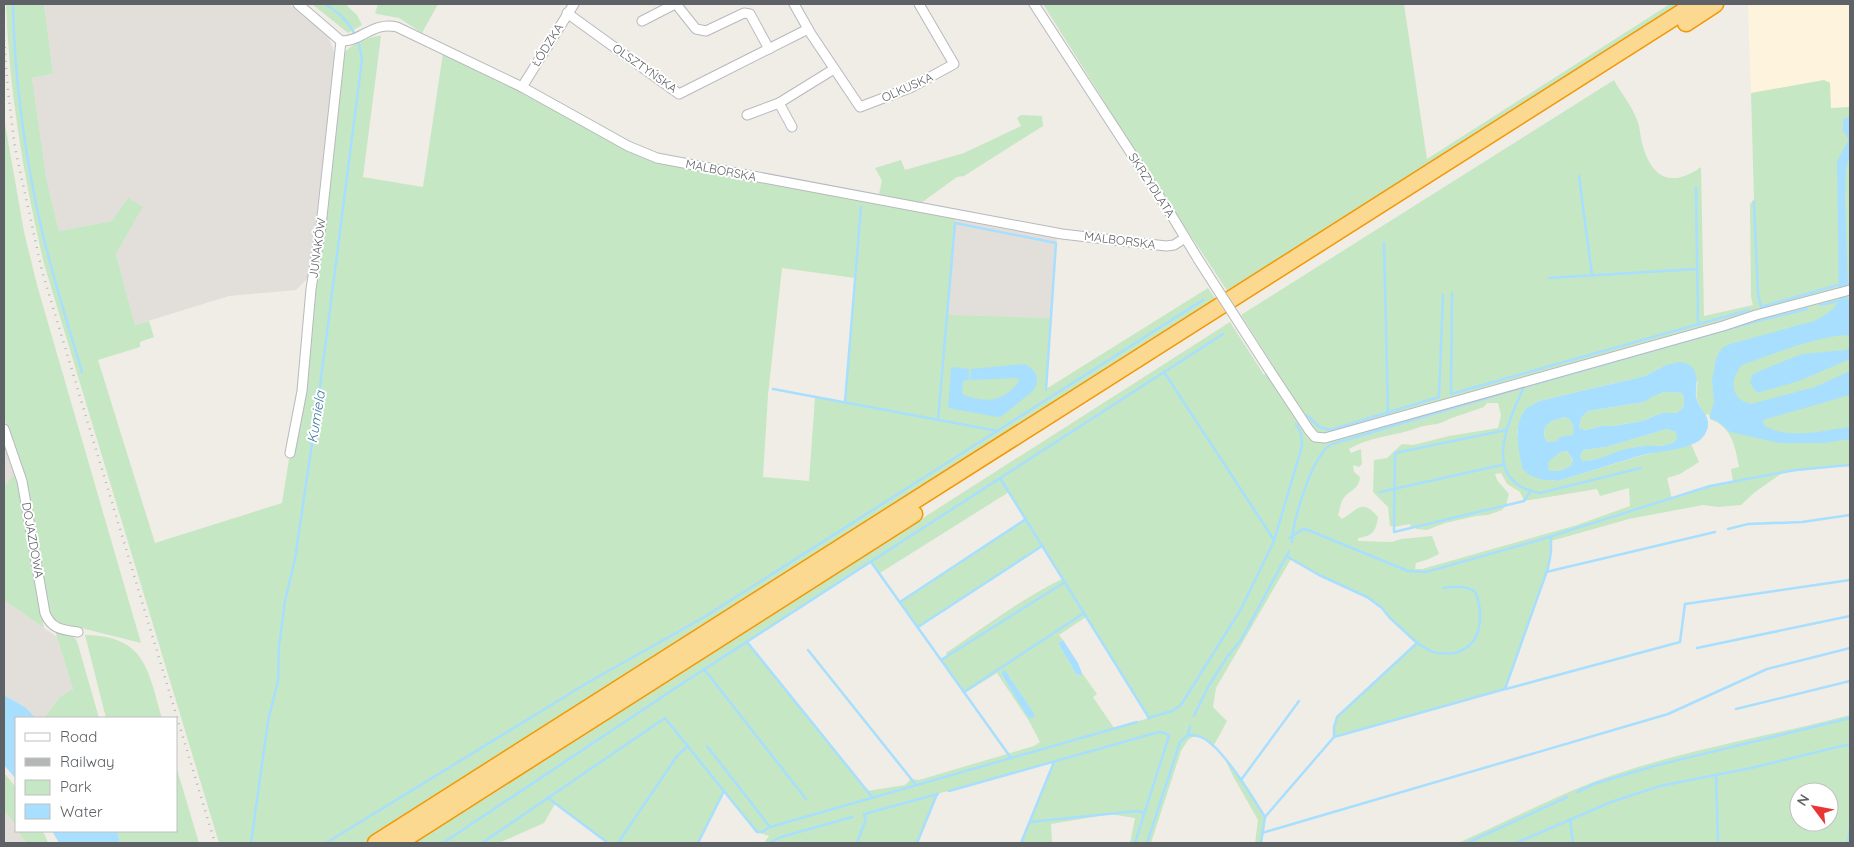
<svg xmlns="http://www.w3.org/2000/svg" width="1854" height="847" font-family="Quicksand,sans-serif">
<rect width="100%" height="100%" fill="#f0ede6"/>
<polygon fill="#fef4de" points="1748,4 1850,4 1850,107 1831,108 1829,81 1751,93"/>
<g fill="#e2dfdb">
<polygon points="44,4 289,4 328,36 335,54 315,233 309,277 296,290 229,296 135,325 116,254 143,207 112,221 59,231 47,182 32,78 53,74"/>
<polygon points="956,216 1057,236 1051,318 947,316"/>
<polygon points="4,435 17,470 4,487"/>
<polygon points="4,600 57,637 73,689 60,697 44,718 36,718 25,707 4,695"/>
<polygon points="4,811 10,817 16,827 16,831 18,831 26,843 4,843"/>
</g>
<g fill="#c6e7c3" fill-rule="evenodd">
<path d="M 6,4 L 44,4 L 53,74 L 32,78 L 47,182 L 59,231 L 112,221 L 128,198 L 143,207 L 116,254 L 135,325 L 149,321 L 154,337 L 140,342 L 140,347 L 98,360 L 155,543 L 282,503 L 289,459 L 293,457 L 305,390 L 312,306 L 329,190 L 345,53 C 350,44 370,36 381,36 L 363,177 L 423,187 L 443,53 L 520,90 L 626,148 L 956,216 L 947,315 L 1051,318 L 1046,389 L 1208,288 L 1216,300 L 364,843 L 219,843 L 44,264 C 24,178 9,92 6,4 ZM 782,268 L 855,278 L 845,402 L 815,397 L 809,481 L 763,477 L 768,395 Z"/>
<polygon points="312,4 345,4 357,15 362,25 348,33"/>
<polygon points="378,4 438,4 422,33 399,18 377,14 375,13"/>
<polygon points="1043,4 1404,4 1427,159 1670,4 1680,4 1228,292 1107,109 1104,101"/>
<path d="M 1614,80 C 1621,93 1632,106 1637,120 C 1640,127 1640,135 1642,143 C 1651,177 1670,189 1701,167 L 1704,316 L 1753,305 L 1751,297 L 1750,204 L 1754,199 L 1751,93 L 1824,80 L 1830,83 L 1831,108 L 1850,107 L 1850,465 L 1782,473 L 1755,492 L 1741,505 L 1718,507 L 1703,505 L 1629,519 L 1551,541 L 1548,568 L 1505,689 L 1334,737 L 1334,727 L 1337,717 L 1417,643 L 1389,617 L 1382,608 L 1367,597 L 1319,575 L 1291,559 L 1216,688 L 1213,707 L 1227,721 L 1213,747 L 1203,738 L 1194,736 L 1188,740 L 1181,751 L 1151,843 L 1130,843 L 1135,818 L 1110,814 L 1051,824 L 1052,843 L 1021,843 L 1053,762 L 937,794 L 917,843 L 764,843 L 769,836 L 757,832 L 724,791 L 698,843 L 608,843 L 555,804 L 544,823 L 499,843 L 414,843 L 1230,322 L 1264,375 L 1274,367 L 1241,315 ZM 1666,365 L 1698,382 C 1695,395 1696,404 1706,415 L 1709,414 L 1710,419 C 1732,427 1735,446 1739,467 L 1731,469 L 1733,482 L 1710,486 L 1672,499 L 1667,478 L 1680,474 L 1699,462 L 1691,444 L 1640,456 L 1558,481 C 1540,480 1536,478 1522,467 L 1517,431 L 1527,408 L 1539,401 L 1645,376 ZM 1487,403 L 1498,403 L 1501,415 L 1498,428 L 1449,436 L 1413,445 L 1402,444 L 1387,458 L 1374,460 L 1373,492 L 1388,507 L 1390,526 L 1394,527 L 1410,524 L 1411,528 L 1416,527 L 1416,529 L 1427,530 L 1445,523 L 1476,516 L 1488,515 L 1502,510 L 1506,505 L 1509,494 L 1497,480 L 1495,474 L 1501,473 L 1507,484 L 1520,492 L 1524,501 L 1597,489 L 1600,496 L 1629,488 L 1630,506 L 1577,525 L 1422,569 L 1415,569 L 1416,563 L 1429,559 L 1439,554 L 1432,536 L 1401,539 L 1392,542 L 1358,541 L 1358,538 C 1372,536 1376,532 1378,517 C 1361,497 1357,511 1342,519 L 1338,515 C 1340,510 1340,504 1343,499 C 1349,490 1359,490 1360,477 L 1354,472 L 1353,465 L 1359,467 L 1362,464 L 1361,449 L 1351,453 L 1349,449 C 1371,436 1397,436 1420,427 C 1430,424 1440,425 1449,419 L 1484,407 ZM 1009,492 L 1026,519 L 900,602 L 918,627 L 1042,546 L 1062,579 C 1021,599 984,627 946,653 L 947,656 L 941,660 L 965,693 L 997,673 L 1029,721 L 1040,742 L 1034,746 L 919,780 L 911,779 L 905,785 L 867,791 L 747,642 L 871,562 L 880,573 ZM 1086,617 L 1149,718 L 1114,728 L 1093,697 L 1097,694 L 1082,673 L 1080,676 L 1076,674 L 1058,643 L 1063,640 L 1059,635 ZM 1002,675 L 1009,676 L 1035,716 L 1015,696 Z"/>
<polygon points="1021,115 1042,116 1043,126 964,176 957,177 921,203 879,194 882,181 875,168 901,160 905,170 964,153 1021,126 1017,118"/>
<path d="M 4,118 L 24,232 L 37,285 L 141,643 L 49,620 C 38,551 33,482 4,419 Z"/>
<polygon points="1664,392 1683,393 1684,404 1682,409 1676,413 1662,413 1642,421 1614,426 1601,426 1586,430 1579,428 1581,418 1588,411 1644,402 1651,397"/>
<path d="M 1565,417 C 1573,420 1574,427 1573,435 L 1557,441 L 1547,442 L 1544,436 L 1545,427 L 1552,421 Z"/>
<path d="M 1667,429 L 1677,432 L 1677,439 C 1667,450 1649,444 1636,447 C 1618,450 1601,461 1583,461 L 1580,457 L 1583,450 L 1606,447 Z"/>
<polygon points="1567,451 1573,461 1571,466 1559,471 1549,471 1547,462 1561,452"/>
<polygon points="17,470 24,502 44,628 4,600 4,487"/>
<polygon points="55,631 72,635 77,641 99,718 44,718 60,697 73,689"/>
<path d="M 85,635 C 145,636 148,669 162,718 L 106,718 Z"/>
<path d="M 1850,715 L 1850,843 L 1458,843 C 1504,823 1549,799 1596,781 C 1678,751 1766,737 1850,715 ZM 1799,792 L 1829,792 L 1829,822 L 1799,822 Z"/>
<polygon points="1226,761 1239,776 1265,817 1261,843 1255,843 1258,820 1233,776"/>
<polygon points="176,766 199,843 120,843 117,831 176,831"/>
<polygon points="4,773 16,787 16,827 10,817 4,811"/>
<polygon points="18,831 43,831 48,843 26,843"/>
</g>
<g fill="#a8dffe" fill-rule="evenodd">
<path d="M 1850,117 L 1850,155 L 1846,169 L 1845,198 L 1848,283 L 1846,291 L 1848,300 L 1850,302 L 1850,338 L 1847,335 C 1813,337 1774,354 1742,365 C 1729,379 1730,400 1751,404 L 1815,387 L 1850,371 L 1850,395 L 1763,420 L 1764,425 C 1787,441 1824,430 1850,427 L 1850,439 L 1824,443 L 1779,443 L 1730,432 L 1717,421 L 1710,419 L 1710,415 L 1714,402 L 1712,381 L 1716,358 L 1722,348 L 1730,344 L 1814,321 C 1824,316 1833,311 1839,301 L 1837,161 L 1849,139 L 1843,131 L 1843,119 Z"/>
<polygon points="1850,348 1850,359 1799,381 1757,393 1750,383 1752,375 1757,372 1802,354 1846,350"/>
<path d="M 1679,362 C 1696,363 1698,375 1696,389 C 1694,408 1709,411 1708,425 C 1708,432 1702,440 1695,443 C 1679,451 1657,451 1639,456 C 1612,464 1585,473 1558,481 C 1545,480 1529,480 1522,467 C 1519,449 1512,425 1526,409 C 1529,406 1535,404 1539,401 L 1645,376 L 1666,365 ZM 1664,392 L 1683,393 L 1684,405 L 1682,409 L 1676,413 L 1662,413 L 1642,421 L 1614,426 L 1601,426 L 1586,430 L 1579,428 L 1581,418 L 1588,411 L 1644,402 L 1652,397 ZM 1565,417 C 1573,420 1574,427 1573,435 L 1560,437 L 1557,441 L 1547,442 L 1544,436 L 1545,427 L 1552,421 ZM 1667,429 L 1676,432 L 1677,439 C 1667,450 1649,444 1636,447 C 1618,449 1601,461 1583,461 L 1580,457 L 1583,450 L 1606,447 ZM 1567,451 L 1573,460 L 1571,466 L 1559,471 L 1549,471 L 1548,462 L 1561,452 Z"/>
<path d="M 1024,364 C 1037,369 1041,380 1033,391 L 1002,416 L 997,417 L 948,408 L 951,369 L 953,367 L 969,369 L 969,380 L 963,381 L 962,393 L 964,395 C 985,403 1005,402 1019,381 L 1018,378 L 970,380 L 971,369 Z"/>
<polygon points="1063,640 1078,663 1082,673 1081,676 1076,674 1058,643"/>
<polygon points="1005,670 1033,712 1035,716 1030,719 1027,716 1002,675 1002,672"/>
<polygon points="4,695 25,707 36,718 16,718 16,779 4,765"/>
<polygon points="52,831 117,831 120,843 59,843"/>
</g>
<g fill="none" stroke-linecap="round" stroke-linejoin="round">
<g stroke="#a8dffe" stroke-width="2.5">
<path d="M 13,4 C 14,66 23,138 35,199 C 47,258 65,315 82,372"/>
<polyline points="1579,176 1592,275"/>
<polyline points="1696,187 1698,325"/>
<polyline points="1754,202 1758,294 1761,307 1838,285"/>
<polyline points="1384,243 1388,414"/>
<polyline points="1549,278 1697,269"/>
<polyline points="1848,283 1850,282"/>
<polyline points="1452,293 1451,394 1749,310"/>
<polyline points="1820,305 1839,301"/>
<polyline points="1164,372 1274,540"/>
<path d="M 1524,387 C 1507,424 1480,482 1540,493 L 1641,468"/>
<polyline points="773,389 998,431"/>
<polyline points="845,402 861,207"/>
<polyline points="1307,415 1319,427 1330,430 1439,397 1443,295"/>
<polyline points="938,420 955,223 1056,243 1046,390"/>
<polyline points="1506,430 1395,453 1394,532 1524,501 1530,492"/>
<polyline points="1000,478 1149,718"/>
<polyline points="1380,492 1502,465"/>
<polyline points="1728,529 1748,524 1802,522 1850,515"/>
<polyline points="1289,538 1303,529 1308,530 1408,571 1426,572 1536,541 1710,486 1795,470 1850,465"/>
<path d="M 1292,542 C 1293,519 1309,470 1323,452 C 1325,448 1329,446 1332,444 L 1524,387 L 1757,321 L 1807,309"/>
<polyline points="1286,556 1319,575 1367,597 1382,608 1389,617 1417,643 1337,717 1334,727 1334,737 1505,689 1548,568 1551,552 1551,537"/>
<polyline points="871,562 1011,758"/>
<polyline points="1546,572 1715,532"/>
<polyline points="900,602 1026,519"/>
<polyline points="918,627 1042,546"/>
<polyline points="747,642 873,798"/>
<path d="M 1417,643 C 1422,645 1426,649 1431,651 C 1437,654 1446,654 1454,653 C 1482,647 1484,616 1476,593 C 1467,584 1454,587 1443,588"/>
<polyline points="1697,648 1850,616"/>
<polyline points="808,650 916,785"/>
<polyline points="941,660 1065,582"/>
<polyline points="704,669 806,799"/>
<polyline points="1506,689 1680,642 1685,604 1850,580"/>
<polyline points="964,692 1084,613"/>
<polyline points="1736,709 1850,681"/>
<polyline points="1194,716 1208,687 1227,657 1241,640 1289,551"/>
<polyline points="1148,718 1172,711 1181,705 1241,609 1274,541 1302,446 1301,433 1296,424"/>
<polyline points="1188,735 1190,726"/>
<polyline points="707,746 770,827"/>
<polyline points="1716,775 1718,843"/>
<polyline points="1241,780 1299,701"/>
<polyline points="949,791 1159,732 1165,733 1169,736 1135,843"/>
<polyline points="1577,792 1594,784 1654,766 1850,718"/>
<polyline points="548,798 608,843"/>
<polyline points="1570,819 1573,843"/>
<polyline points="1030,822 1137,811 1145,813"/>
<polyline points="1262,833 1668,714 1767,669 1850,648"/>
<path d="M 251,843 L 268,721 L 278,681 L 279,646 L 285,601 L 295,559 L 317,410 L 362,60 C 359,34 347,17 325,4"/>
<polyline points="326,843 587,683 706,616 1203,300"/>
<polyline points="443,843 680,685 1223,334"/>
<polyline points="482,843 665,718 757,832 762,832 770,827 1137,722"/>
<polyline points="618,843 677,756 688,746"/>
<polyline points="698,843 724,791"/>
<polyline points="756,843 757,843"/>
<polyline points="769,843 781,837 852,817"/>
<polyline points="857,843 866,819 864,814 938,794"/>
<polyline points="917,843 937,794"/>
<polyline points="1021,843 1054,762"/>
<path d="M 1147,843 L 1180,742 L 1188,735 C 1193,735 1199,736 1203,738 C 1223,748 1253,798 1265,817"/>
<polyline points="1261,843 1265,817 1334,737"/>
<polyline points="1467,843 1567,797"/>
<polyline points="1516,843 1611,802 1660,786 1751,768 1850,744"/>
<polyline points="1848,843 1850,828"/>
</g>
<defs>
<g id="minor">
<path d="M 298,4 L 341,41 C 361,42 373,21 397,27 L 522,87 L 628,146 L 657,158 L 1062,234 L 1166,246 L 1174,245 L 1185,238"/>
<polyline points="676,4 696,29 706,31 744,13 750,14 769,49"/>
<polyline points="794,4 811,34 860,107 912,87 954,64 919,4"/>
<polyline points="1034,4 1172,216 1198,259"/>
<polyline points="567,13 679,94 808,29"/>
<polyline points="642,21 675,4"/>
<polyline points="522,87 574,4"/>
<polyline points="779,103 792,127"/>
<polyline points="747,115 779,103 834,69"/>
<polyline points="1268,368 1309,430 1315,437 1325,438 1723,326 1756,315 1850,290"/>
<path d="M 4,429 L 22,481 L 45,613 C 51,629 63,630 78,632"/>
<polyline points="290,453 302,391 311,289 321,226 341,41"/>
</g>
<g id="motorway">
<polyline points="1686,23 1715,4"/>
<polyline points="376,843 1695,4"/>
<polyline points="398,843 914,514"/>
</g>
</defs>
<use href="#minor" stroke="#b7b9bd" stroke-width="11"/>
<use href="#motorway" stroke="#f49702" stroke-width="19"/>
<use href="#minor" stroke="#fff" stroke-width="9"/>
<use href="#motorway" stroke="#fcd991" stroke-width="16"/>
<polyline stroke="#b5b6b6" stroke-width="2.5" stroke-dasharray="1 6" stroke-linecap="butt" points="4,40 8,91 15,148 42,271 215,843"/>
<defs>
<polyline id="minor-bridge" points="1198,259 1268,368"/>
</defs>
<use href="#minor-bridge" stroke="#b7b9bd" stroke-width="11" stroke-linecap="butt"/>
<use href="#minor-bridge" stroke="#fff" stroke-width="9"/>
</g>
<g text-anchor="middle" dominant-baseline="central" stroke-width="4" stroke-linejoin="round" paint-order="stroke">
<g font-size="12" fill="#5e6266" stroke="#fff">
<text transform="translate(547 45) rotate(-58)">ŁÓDZKA</text>
<text transform="translate(645 68) rotate(35)">OLSZTYŃSKA</text>
<text transform="translate(907 87) rotate(-24)">OLKUSKA</text>
<text transform="translate(721 170) rotate(11)">MALBORSKA</text>
<text transform="translate(1152 185) rotate(57)">SKRZYDLATA</text>
<text transform="translate(1120 240) rotate(7)">MALBORSKA</text>
<text transform="translate(317 248) rotate(-82)">JUNAKÓW</text>
<text transform="translate(33 540) rotate(80)">DOJAZDOWA</text>
</g>
<g font-size="14" font-style="italic" fill="#417aa8" stroke="#fff">
<text transform="translate(316 417) rotate(-81)">Kumiela</text>
</g>
</g>
<rect width="1854" height="847" fill="none" stroke="#5e6266" stroke-width="10"/>
<rect x="15" y="717" width="162" height="115" fill="#ffffff" stroke="#bfc0c2"/>
<rect x="25" y="733" width="25" height="8" fill="#ffffff" stroke="#bfc0c2"/>
<text x="60" y="742" font-size="15" fill="#5e6266">Road</text>
<rect x="25" y="758" width="25" height="8" fill="#b5b6b6" stroke="#bfc0c2"/>
<text x="60" y="767" font-size="15" fill="#5e6266">Railway</text>
<rect x="25" y="780" width="25" height="15" fill="#c6e7c3" stroke="#bfc0c2"/>
<text x="60" y="792" font-size="15" fill="#5e6266">Park</text>
<rect x="25" y="804" width="25" height="15" fill="#a8dffe" stroke="#bfc0c2"/>
<text x="60" y="817" font-size="15" fill="#5e6266">Water</text>
<g transform="translate(1814 807) rotate(302)"><circle r="24" fill="#ffffff" stroke="#bfc0c2"/>
<path d="M0-4L9 19L0 12L-9 19Z" fill="#e83634"/>
<text y="-8" font-size="14" font-weight="bold" text-anchor="middle" fill="#5e6266">N</text>
</g>
</svg>
